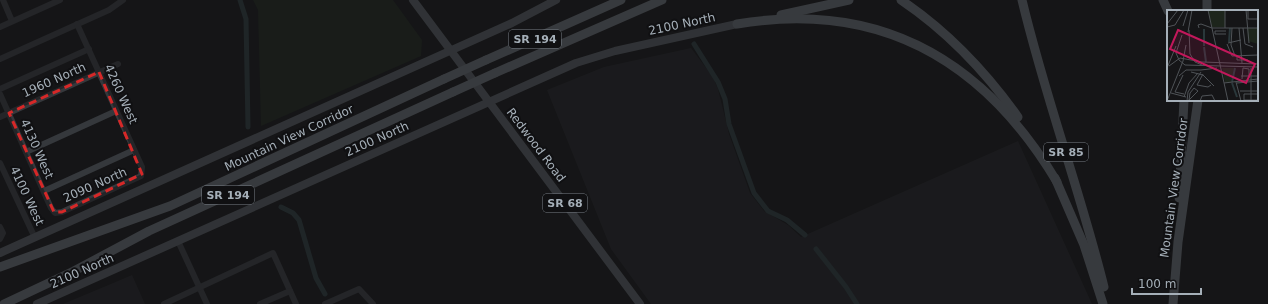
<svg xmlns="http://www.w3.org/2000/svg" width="1268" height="304" font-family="'DejaVu Sans',sans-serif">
<rect width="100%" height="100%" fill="#151517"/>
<g fill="#202124">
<polygon points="691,48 713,77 718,89 729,134 750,193 764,211 788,225 801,237 1018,141 1092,304 651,304 611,249 547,90 604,67"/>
<polygon points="132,275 145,304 63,304 118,281"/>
</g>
<polygon fill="#1d251c" points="253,0 393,0 422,40 421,56 261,126 258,10"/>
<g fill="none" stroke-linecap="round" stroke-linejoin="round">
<g stroke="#2a383b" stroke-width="5">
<polyline points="240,0 246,19 248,127"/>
<polyline points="694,44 718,82 725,99 729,124 754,193 768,211 787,220 805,235"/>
<polyline points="281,207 293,213 299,220 316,278 325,294"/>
<polyline points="816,249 846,287 857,304"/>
</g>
<g stroke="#35383c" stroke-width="6">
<polyline points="3,0 12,21"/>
<polyline points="0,27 60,0"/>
<polyline points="0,59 109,10 123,0"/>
<polyline points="0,89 89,49"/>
<polyline points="0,94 51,208 55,213 62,212 141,176 142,167 77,24"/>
<polyline points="0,117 118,64"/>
<polyline points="26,152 116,111"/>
<polyline points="0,163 35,238"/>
<polyline points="44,191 134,150"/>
<polyline points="0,227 3,233 0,239"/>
<polyline points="178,241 207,304"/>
<polyline points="164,304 273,253 296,304"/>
<polyline points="260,304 290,291"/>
<polyline points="325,304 359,289 373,304"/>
</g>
<g stroke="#51565b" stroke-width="8">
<polyline points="413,0 640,304"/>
<polyline points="0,253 512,23 556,0"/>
<polyline points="37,304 576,63 615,51 737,24"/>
</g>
<g stroke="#61676d" stroke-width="9">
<path d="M 901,0 C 947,31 986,72 1018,117"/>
<path d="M 1022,0 C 1045,97 1080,190 1104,287"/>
<polyline points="1163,0 1168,11"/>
<polyline points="1207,11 1207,0"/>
<polyline points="781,15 849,0"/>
<path d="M 737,24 C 880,0 984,60 1057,182"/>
<polyline points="486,60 621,0"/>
<polyline points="495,73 662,0"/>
<polyline points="1055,178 1084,245 1103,304"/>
<polyline points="1179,198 1184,100"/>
<polyline points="0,267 170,206 444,79"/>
<polyline points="4,304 74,271 149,231 453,92"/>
<polyline points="1173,304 1178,242 1198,100"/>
</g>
<g stroke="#61676d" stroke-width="9">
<polyline points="444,79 486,60"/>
<polyline points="453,92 495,73"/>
</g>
</g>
<path d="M0 0H1268V304H0ZM 99,72 L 142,174 L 62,212 L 54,212 L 9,113 Z" fill="#151517" fill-opacity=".55" fill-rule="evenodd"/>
<path fill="none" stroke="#d62828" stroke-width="3" stroke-dasharray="8 5" stroke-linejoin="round" d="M 99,72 L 142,174 L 62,212 L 54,212 L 9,113 Z"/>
<g text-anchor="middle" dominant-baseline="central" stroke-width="4" stroke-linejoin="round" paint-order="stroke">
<g fill="#101012" stroke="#787f86" stroke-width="1">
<rect x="509" y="30" width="52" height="18" rx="3"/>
<rect x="1044" y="143" width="44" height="18" rx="3"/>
<rect x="202" y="186" width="52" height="18" rx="3"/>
<rect x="543" y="194" width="44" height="18" rx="3"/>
</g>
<g font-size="11" font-weight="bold" fill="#a5afb8">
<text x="535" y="39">SR 194</text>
<text x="1066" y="152">SR 85</text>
<text x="228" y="195">SR 194</text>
<text x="565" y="203">SR 68</text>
</g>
<g font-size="12" fill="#a5afb8" stroke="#101012">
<text transform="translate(682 24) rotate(-12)">2100 North</text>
<text transform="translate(54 80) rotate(-24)">1960 North</text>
<text transform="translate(121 94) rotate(66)">4260 West</text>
<text transform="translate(289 138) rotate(-25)">Mountain View Corridor</text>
<text transform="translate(377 139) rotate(-24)">2100 North</text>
<text transform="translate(536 145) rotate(53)">Redwood Road</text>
<text transform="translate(37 149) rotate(66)">4130 West</text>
<text transform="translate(95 185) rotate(-24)">2090 North</text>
<text transform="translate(1174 188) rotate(-82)">Mountain View Corridor</text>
<text transform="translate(27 196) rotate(65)">4100 West</text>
<text transform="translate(82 271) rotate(-24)">2100 North</text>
</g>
</g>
<g transform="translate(1167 10)">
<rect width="91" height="91" fill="#151517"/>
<path d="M 41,0 L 58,0 L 58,17 L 45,17 ZM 80,18 L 91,18 L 91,34 L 81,31 ZM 55,58 L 67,58 L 64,72 L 58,72 Z" fill="#1d251c"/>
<path fill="none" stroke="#2a383b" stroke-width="2" d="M 62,32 L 63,18M 37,36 L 37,19M 37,37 L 39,52M 65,72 L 68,58M 65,73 L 70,87"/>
<path fill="none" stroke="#4f5357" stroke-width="1" d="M 41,0 L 61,91M 58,0 L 58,18M 79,0 L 82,33M 81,1 L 81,9 L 91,9M 0,14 L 11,0M 16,16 L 21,0M 0,17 L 8,15 L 17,0M 32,18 L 31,15 L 34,14 L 45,18 L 91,18M 65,18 L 64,35 L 68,46M 72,18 L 75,53M 76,18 L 78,34 L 86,37M 22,20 L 23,44 L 28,52 L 35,55M 59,21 L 48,21 L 48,24 L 59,24M 21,22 L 25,0M 15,25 L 9,43 L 12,50 L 18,55 L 91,57M 61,33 L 74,30M 60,34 L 65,46 L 91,45M 70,46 L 70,50 L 81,50M 35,52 L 91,54M 2,56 L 13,48 L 35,52M 0,58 L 9,36M 84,58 L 84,90M 34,60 L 50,58M 24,62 L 36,65 L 47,76M 36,64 L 30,75 L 41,77 L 44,75M 16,65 L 8,82 L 17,84M 12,66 L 19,60 L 34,60M 74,66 L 91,66M 75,69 L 76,58 L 82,59 L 82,68M 69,72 L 74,91M 57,73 L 91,69M 70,73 L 91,71M 27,78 L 31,81 L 22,90 L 23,83 ZM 73,81 L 91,81M 4,83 L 19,87M 91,84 L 77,84 L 77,90 L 91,90M 17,87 L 22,73 L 31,63M 0,91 L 16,51 L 19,35M 20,91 L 21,82 L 34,62M 33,91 L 35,86 L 45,85 L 48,91"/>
<path fill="#c2185b" fill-opacity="0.15" stroke="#c2185b" stroke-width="2" d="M 11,20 L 88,54 L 79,73 L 3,39 Z"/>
<rect width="91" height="91" fill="none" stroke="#a5afb8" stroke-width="2"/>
</g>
<path d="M1132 288v6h69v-6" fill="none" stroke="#a5afb8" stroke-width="2"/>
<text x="1138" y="288" font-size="12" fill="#a5afb8" stroke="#101012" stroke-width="3" paint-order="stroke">100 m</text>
</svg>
